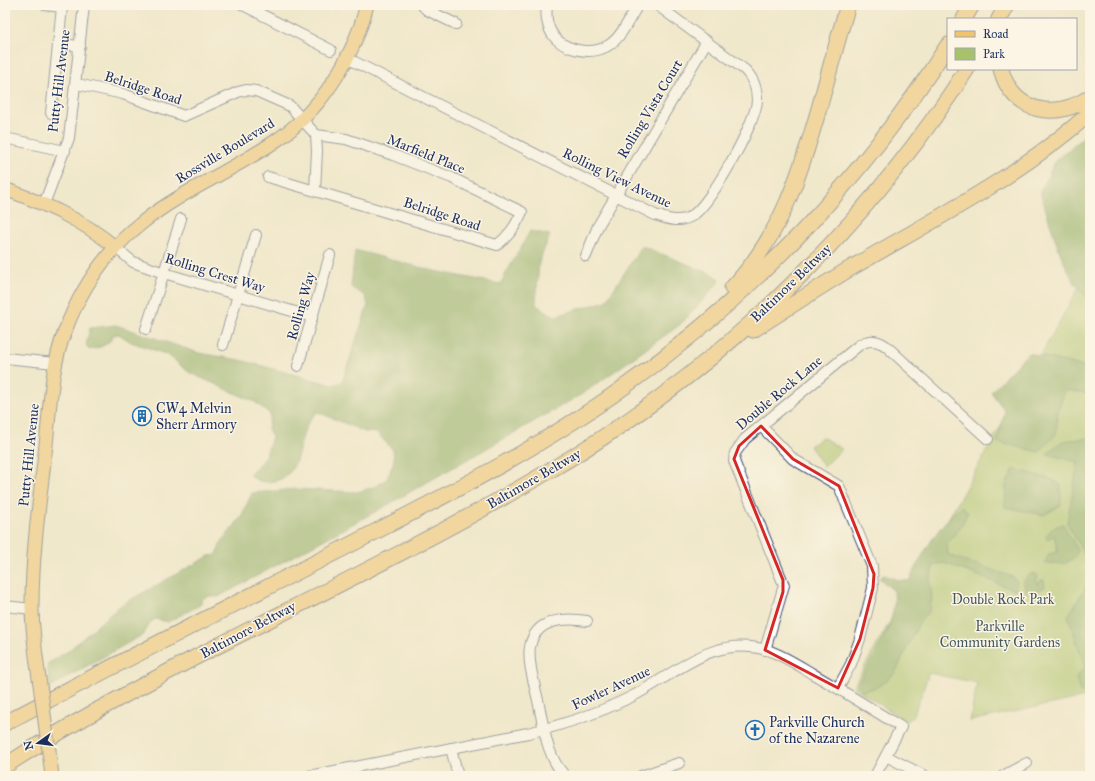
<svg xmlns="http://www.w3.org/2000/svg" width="1095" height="781" font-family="'IM FELL Great Primer',serif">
<rect width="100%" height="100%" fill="#fcf5e5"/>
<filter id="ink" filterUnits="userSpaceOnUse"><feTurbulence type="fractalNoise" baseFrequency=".025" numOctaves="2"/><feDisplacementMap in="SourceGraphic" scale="8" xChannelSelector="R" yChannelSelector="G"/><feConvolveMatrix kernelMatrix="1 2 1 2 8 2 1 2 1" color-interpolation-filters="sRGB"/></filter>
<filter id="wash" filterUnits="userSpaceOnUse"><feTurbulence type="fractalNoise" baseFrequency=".012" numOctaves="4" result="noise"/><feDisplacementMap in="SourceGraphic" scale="16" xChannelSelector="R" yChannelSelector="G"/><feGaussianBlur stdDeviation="0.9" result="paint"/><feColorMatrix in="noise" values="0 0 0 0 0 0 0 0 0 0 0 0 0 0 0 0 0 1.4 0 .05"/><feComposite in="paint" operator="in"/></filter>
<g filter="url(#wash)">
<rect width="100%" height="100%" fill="#f0e8cb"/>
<g fill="#a7c36a" stroke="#617964">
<polygon points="1090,268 1090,696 970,721 977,683 929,673 913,717 906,721 853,687"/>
<polygon points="822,437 842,449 824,467 810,446"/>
<polygon points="1090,760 1090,776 1077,776"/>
</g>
<g fill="#85a95e" stroke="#506c5e">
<path d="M 1090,131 L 1090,300 C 1062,277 1052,226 1040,192 L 1056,160 Z"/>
<path d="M 530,231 L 550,235 L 539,262 L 536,305 L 555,316 L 606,301 L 642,246 L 714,275 L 721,280 L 681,324 L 584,393 L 382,508 L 218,597 L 210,596 L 203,598 L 200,605 L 168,622 L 155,619 L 150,623 L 144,634 L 50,687 L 47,664 L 68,651 L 121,605 L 209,556 L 217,555 L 220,544 L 241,517 L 252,493 L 295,489 L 357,492 L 374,487 L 387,479 L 394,461 L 393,450 L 377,433 L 365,432 L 318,412 C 292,428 309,480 268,482 C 261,482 254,480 249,474 L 265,458 L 272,437 L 268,429 L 270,414 L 255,402 L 190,373 L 168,355 L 131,342 L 119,334 L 113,335 C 111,345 98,348 89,350 L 86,345 L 90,328 L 116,325 L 199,353 L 240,360 L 333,385 L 342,382 L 368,305 L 365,296 L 351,287 L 355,250 L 430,270 L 500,284 Z"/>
<polygon points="1028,353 1090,368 1090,394 1066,390 1058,410 1056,434 1039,452 997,442 1005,411 991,392"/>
<polygon points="1090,438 1090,565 1067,523 1078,462 1047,454 1062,441"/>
<polygon points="1014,469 1053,480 1061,485 1061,505 1044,515 1005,507 1006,485"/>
<path d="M 961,506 L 968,512 L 961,526 L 947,544 L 948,555 L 1013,577 L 1017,582 L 1015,590 L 944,563 L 934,565 L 930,579 L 932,598 L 929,612 L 921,619 L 895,673 L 880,686 L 862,691 L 857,685 C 873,657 898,623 894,591 L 879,578 L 884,575 L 898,580 L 909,581 C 923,553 937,527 961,506 Z"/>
<path d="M 1063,524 L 1078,551 C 1069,567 1062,564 1045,563 L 1049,554 L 1058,552 L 1054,535 L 1047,540 L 1046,536 L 1053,528 Z"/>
<polygon points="1035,573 1039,577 1036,579 1038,584 1041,580 1044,580 1045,587 1037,591 1027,592 1023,582 1029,575"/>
<polygon points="1090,580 1090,692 1080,693 1076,677 1085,667 1068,616"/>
</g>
</g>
<g filter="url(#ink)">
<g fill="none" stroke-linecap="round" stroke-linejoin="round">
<defs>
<g id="minor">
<polyline points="45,5 62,7 51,113"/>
<polyline points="243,5 331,50"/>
<polyline points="422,5 427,10 456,24"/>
<path d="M 547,5 C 546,13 546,22 550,30 C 559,50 591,57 609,45 C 622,37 630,17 638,5"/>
<polyline points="58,44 80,46"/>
<path d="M 347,58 L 655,215 C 667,219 678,223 690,217 C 709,208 757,121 757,100 C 757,88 753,78 745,70 L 657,5"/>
<polyline points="77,84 123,94 184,116 238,92 246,90 256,91 290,106 316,135 317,151 315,190"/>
<polyline points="5,138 65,151"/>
<path d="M 268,177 L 497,245 C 509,236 515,227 522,212 L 452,178 L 393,155 L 346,139 L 316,135"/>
<polyline points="44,204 69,138 84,5"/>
<polyline points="115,247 133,262 164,273 312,317"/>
<polyline points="586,256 598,226 707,41"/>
<polyline points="146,329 181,219"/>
<polyline points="223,345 256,235"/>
<polyline points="5,358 55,363"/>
<polyline points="298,366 330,255"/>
<polyline points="761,426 793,459 839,486 872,566 873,588 860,639 851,664 838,688"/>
<polyline points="5,606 32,609"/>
<path d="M 765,650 L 784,585 L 734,461 L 735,453 L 745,439 L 858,346 C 867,339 876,339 886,346 L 988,439"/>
<polyline points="451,748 458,776"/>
<polyline points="886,756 925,776"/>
<path d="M 309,776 L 528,733 C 564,725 599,713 631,697 C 677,674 712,634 767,650 C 783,655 798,665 813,674 C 843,691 872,709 901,727 L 875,776"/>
<path d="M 565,776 C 547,757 544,729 539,705 C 536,689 527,663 530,647 C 535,619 564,617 587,621"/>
<polyline points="641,776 679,763"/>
<polyline points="1003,776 1027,763"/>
</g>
<g id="major">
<path d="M 5,189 C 45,204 81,219 115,247"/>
<path d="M 41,692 C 37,664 32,634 32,606 C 32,552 40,498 46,445 C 50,407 51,367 65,331 C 81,288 107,250 143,222 C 183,190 232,171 274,142 C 321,111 353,59 367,5"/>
<polyline points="49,751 52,776"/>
</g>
<g id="highway">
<polyline points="964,19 972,5"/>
<polyline points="999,19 1007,5"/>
<path d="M 1001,69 C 1012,113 1056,121 1090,97"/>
<path d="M 732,288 C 781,236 801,172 820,105 C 829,72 838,38 848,5"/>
<path d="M 753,330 C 786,309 818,288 851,268 C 933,220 1018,177 1090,113"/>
<path d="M 5,723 C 116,664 229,607 342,549 C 438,499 536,451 624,387 C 753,295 863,178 948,45"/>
<path d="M 5,766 C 66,726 130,692 194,658 C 309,599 426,543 537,478 C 710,379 859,237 967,69"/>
</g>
</defs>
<use href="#minor" stroke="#3b4b6e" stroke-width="12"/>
<use href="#major" stroke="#3b4b6e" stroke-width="15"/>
<use href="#highway" stroke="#3b4b6e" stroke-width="17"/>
<use href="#minor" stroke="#fff" stroke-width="10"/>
<use href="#major" stroke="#f2c36a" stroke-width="13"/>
<use href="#highway" stroke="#f2c36a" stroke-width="15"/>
<defs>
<polyline id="major-bridge" points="41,692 49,751"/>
</defs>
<use href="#major-bridge" stroke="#3b4b6e" stroke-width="15" stroke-linecap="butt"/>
<use href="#major-bridge" stroke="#f2c36a" stroke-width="13"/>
</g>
</g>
<path d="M0 0H1095V781H0ZM 761,426 L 793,459 L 839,486 L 874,574 L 873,588 L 860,639 L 838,688 L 765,650 L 783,592 L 783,580 L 734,459 L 739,446 Z" fill="#f0e8cb" fill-opacity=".55" fill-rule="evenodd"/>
<path fill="none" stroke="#d62828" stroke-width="3" stroke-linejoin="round" d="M 761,426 L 793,459 L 839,486 L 874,574 L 873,588 L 860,639 L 838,688 L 765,650 L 783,592 L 783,580 L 734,459 L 739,446 Z"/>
<defs>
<symbol id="building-ring" viewBox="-11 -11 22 22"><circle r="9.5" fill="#fcf5e5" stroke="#1f6fb2" stroke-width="1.5"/><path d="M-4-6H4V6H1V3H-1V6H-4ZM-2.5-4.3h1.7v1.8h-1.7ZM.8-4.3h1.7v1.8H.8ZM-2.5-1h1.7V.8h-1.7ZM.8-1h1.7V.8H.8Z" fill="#1f6fb2"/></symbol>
<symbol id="church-ring" viewBox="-11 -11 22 22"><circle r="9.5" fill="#fcf5e5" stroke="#1f6fb2" stroke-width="1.5"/><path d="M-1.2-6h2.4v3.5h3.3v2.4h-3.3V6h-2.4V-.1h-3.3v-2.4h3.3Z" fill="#1f6fb2"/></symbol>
</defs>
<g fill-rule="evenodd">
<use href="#building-ring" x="131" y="405" width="22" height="22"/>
<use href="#church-ring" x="744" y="719" width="22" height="22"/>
</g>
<g text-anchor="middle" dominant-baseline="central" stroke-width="3" stroke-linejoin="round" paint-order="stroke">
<g font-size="14" fill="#1b2f5e" stroke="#fcf5e5">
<text transform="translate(59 81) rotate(-83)">Putty Hill Avenue</text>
<text transform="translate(143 88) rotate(18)">Belridge Road</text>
<text transform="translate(650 109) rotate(-59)">Rolling Vista Court</text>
<text transform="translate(225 151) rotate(-31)">Rossville Boulevard</text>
<text transform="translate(426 154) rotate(22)">Marfield Place</text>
<text transform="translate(617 178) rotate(26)">Rolling View Avenue</text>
<text transform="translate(442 214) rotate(18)">Belridge Road</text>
<text transform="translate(215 273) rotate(17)">Rolling Crest Way</text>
<text transform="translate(791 283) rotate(-44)">Baltimore Beltway</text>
<text transform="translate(301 306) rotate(-74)">Rolling Way</text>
<text transform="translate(779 393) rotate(-40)">Double Rock Lane</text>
<text transform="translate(29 455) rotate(-84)">Putty Hill Avenue</text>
<text transform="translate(534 479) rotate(-30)">Baltimore Beltway</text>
<text transform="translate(248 630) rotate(-28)">Baltimore Beltway</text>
<text transform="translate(611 688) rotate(-25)">Fowler Avenue</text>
</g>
<g font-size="14" fill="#1b2f5e" stroke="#fcf5e5" text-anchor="start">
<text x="156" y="408">CW4 Melvin<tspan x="156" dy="16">Sherr Armory</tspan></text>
<text x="769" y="722">Parkville Church<tspan x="769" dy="16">of the Nazarene</tspan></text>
</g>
<g font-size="14" fill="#455b62" stroke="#fcf5e5">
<text x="1003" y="599">Double Rock Park</text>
<text x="1000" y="626">Parkville<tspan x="1000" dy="16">Community Gardens</tspan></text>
</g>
</g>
<rect width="1095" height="781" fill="none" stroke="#fcf5e5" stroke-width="20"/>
<rect x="947" y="18" width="130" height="52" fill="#fcf5e5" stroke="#a2a6af"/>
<rect x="955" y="31" width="20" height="6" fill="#f2c36a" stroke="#a2a6af"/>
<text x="983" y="38" font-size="12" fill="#1b2f5e">Road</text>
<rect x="955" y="48" width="20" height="12" fill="#a7c36a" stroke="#a2a6af"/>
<text x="983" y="58" font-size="12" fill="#1b2f5e">Park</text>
<g transform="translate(38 743) rotate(256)" stroke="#fcf5e5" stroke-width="3" paint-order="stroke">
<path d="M0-3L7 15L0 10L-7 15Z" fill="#1b2f5e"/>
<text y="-6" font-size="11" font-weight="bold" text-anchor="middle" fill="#1b2f5e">N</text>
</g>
</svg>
